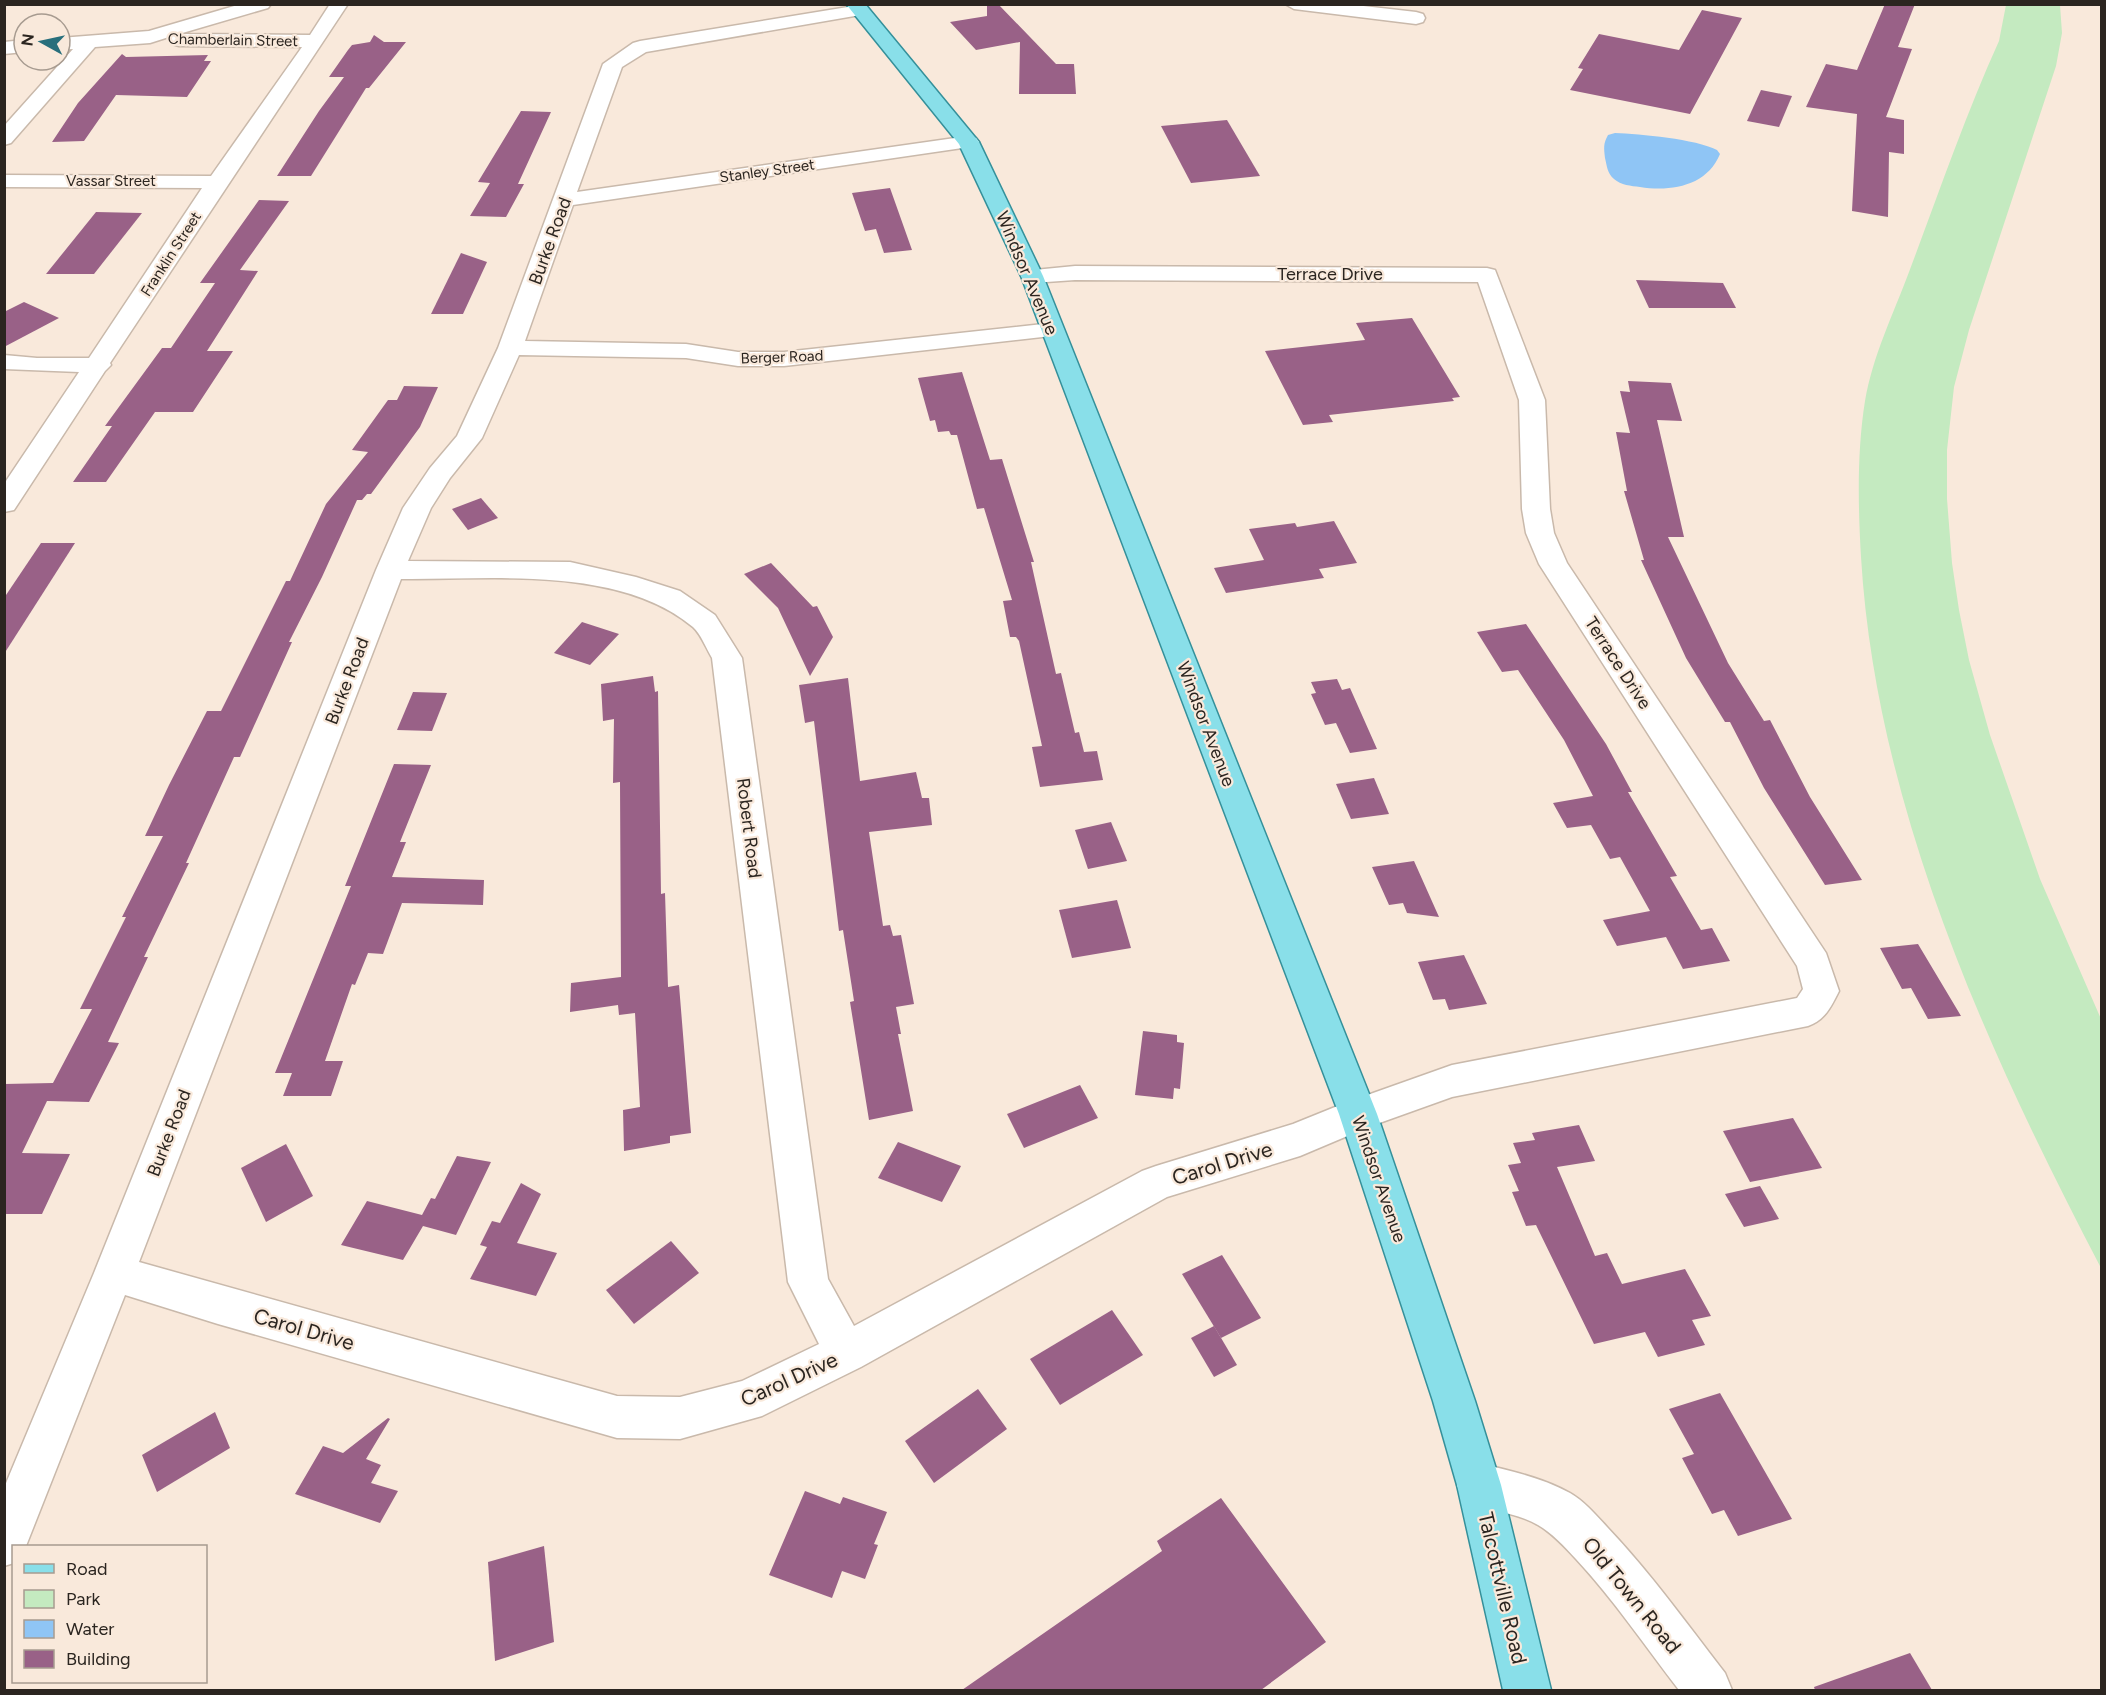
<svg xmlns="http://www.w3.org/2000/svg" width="2106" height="1695" font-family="Figtree,sans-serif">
<rect width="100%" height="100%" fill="#f9e9db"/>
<path fill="#c4eac0" d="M 2006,5 L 2060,5 L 2062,33 L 2056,66 L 1969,330 L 1954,387 L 1947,450 L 1947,499 L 1952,563 L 1959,610 L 1969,660 L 1990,735 L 2040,879 L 2101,1019 L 2101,1268 C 1987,1050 1876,807 1861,557 C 1858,506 1857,451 1865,401 C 1873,355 1893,315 1909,272 C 1938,195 1965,116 1999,41 Z"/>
<path fill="#8fc5f5" d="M 1615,133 C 1640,134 1696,139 1717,150 L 1720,154 C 1707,186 1671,192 1640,187 C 1631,186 1621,185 1614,179 C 1607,173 1607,166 1605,158 C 1604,148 1603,144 1608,135 Z"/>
<g fill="#996187">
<polygon points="987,4 998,4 1056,64 1074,64 1076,94 1019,94 1020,42 976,50 950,22 987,16"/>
<polygon points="1885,4 1915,4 1898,47 1912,49 1886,117 1904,120 1904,154 1889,152 1888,217 1852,211 1857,114 1806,107 1826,64 1857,70"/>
<polygon points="1702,10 1742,18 1690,114 1570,90 1583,69 1578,68 1599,34 1679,50"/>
<polygon points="374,35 384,42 406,42 369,88 366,88 311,176 277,176 319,111 344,77 329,77 348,50 352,45 370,42"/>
<polygon points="122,54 126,57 208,55 204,61 211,61 187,97 116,95 84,141 52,142 78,103"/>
<polygon points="1761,90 1792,96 1779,127 1747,121"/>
<polygon points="521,111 551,112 518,184 524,184 506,217 470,216 490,183 478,182"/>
<polygon points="1227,120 1260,176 1191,183 1161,126"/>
<polygon points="890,188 912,250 884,253 876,229 865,231 852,193"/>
<polygon points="259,200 289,201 240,270 258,271 207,351 233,351 193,412 155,412 106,482 73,482 112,426 105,426 162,348 171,348 215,283 200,283"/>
<polygon points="96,212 142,213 94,274 46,274"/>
<polygon points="461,253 487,262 463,314 431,314"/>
<polygon points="1636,280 1723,283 1736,308 1649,308"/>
<polygon points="24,302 59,318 4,347 4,312"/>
<polygon points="1412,318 1460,397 1452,398 1454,401 1329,415 1333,422 1303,425 1265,351 1365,340 1356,323"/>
<polygon points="962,372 990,460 1002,459 1034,562 1031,562 1056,674 1061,673 1075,733 1079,732 1084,752 1097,751 1103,780 1040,787 1032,747 1042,746 1019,641 1016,637 1010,637 1003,601 1012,600 984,508 977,509 957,435 951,435 949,431 938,432 935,420 930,421 918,378"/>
<polygon points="1628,381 1671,383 1682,421 1657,420 1684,537 1668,537 1728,663 1764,721 1770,720 1810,797 1862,880 1825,885 1764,788 1730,722 1725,722 1686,658 1641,560 1644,560 1624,491 1627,491 1616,432 1630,433 1620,391 1630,392"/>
<polygon points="404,386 438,387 420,427 371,494 367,494 362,500 357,500 322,577 289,642 292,642 240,757 234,757 186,863 189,863 144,957 148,957 108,1042 119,1043 89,1102 47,1101 22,1153 70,1154 42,1214 4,1214 4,1084 53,1083 92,1009 80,1009 126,917 122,917 163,836 145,836 169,785 207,711 221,711 286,581 290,581 326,504 368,452 352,450 388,400 397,400"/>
<polygon points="481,498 498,518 468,530 452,509"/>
<polygon points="1334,521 1357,563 1319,569 1324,578 1226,593 1214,568 1264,560 1249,529 1295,523 1297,527"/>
<polygon points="41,543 75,543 4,654 4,598"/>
<polygon points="771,563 813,607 817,606 833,637 810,676 778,608 744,574"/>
<polygon points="582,622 619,634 590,665 554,653"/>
<polygon points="1526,624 1606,744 1632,792 1628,792 1677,876 1670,877 1701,930 1712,928 1730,961 1683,969 1666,937 1617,946 1603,920 1650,911 1620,857 1610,859 1591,825 1567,828 1553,803 1593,796 1564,740 1518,670 1502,672 1477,632"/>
<polygon points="653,676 655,692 658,691 661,894 665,893 668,987 679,985 691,1133 670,1136 670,1143 624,1151 623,1110 640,1107 635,1013 619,1015 618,1005 570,1012 571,983 621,977 620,782 613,783 614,719 603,721 601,684"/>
<polygon points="848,678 860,781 916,772 922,798 929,798 932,825 869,832 883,926 890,925 893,936 901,935 914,1004 896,1007 901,1034 898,1034 913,1111 869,1120 850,1002 854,1001 843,930 839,931 814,721 805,723 799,685"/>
<polygon points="1337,679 1342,690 1350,688 1377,749 1350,753 1336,723 1325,725 1311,694 1316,693 1311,682"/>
<polygon points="413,692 447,693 432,731 397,730"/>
<polygon points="394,764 431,765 400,842 406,842 392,877 484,880 483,905 402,903 383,954 368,953 355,985 352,984 325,1061 343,1061 331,1096 283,1096 292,1073 275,1073 351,886 345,886"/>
<polygon points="1374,778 1389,814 1351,819 1336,784"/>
<polygon points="1111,822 1127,861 1088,869 1075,830"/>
<polygon points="1414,861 1439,917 1407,913 1403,903 1389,905 1372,867"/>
<polygon points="1117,900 1131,948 1072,958 1059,910"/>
<polygon points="1918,944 1961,1016 1928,1019 1911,988 1902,989 1880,948"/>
<polygon points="1464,955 1487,1004 1449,1010 1445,999 1433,1000 1418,962"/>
<polygon points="1143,1031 1177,1035 1177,1042 1184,1043 1180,1089 1174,1088 1173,1099 1135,1095"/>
<polygon points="1080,1085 1098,1118 1024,1148 1007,1114"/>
<polygon points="1793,1118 1822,1168 1750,1182 1723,1131"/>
<polygon points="1579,1125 1595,1161 1557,1167 1595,1256 1607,1253 1622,1284 1685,1269 1711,1316 1692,1320 1705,1345 1658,1357 1645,1332 1594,1344 1536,1225 1526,1226 1512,1192 1519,1191 1508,1165 1521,1163 1513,1143 1535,1140 1532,1133"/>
<polygon points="898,1142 961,1166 942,1202 878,1178"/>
<polygon points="286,1144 313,1196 266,1222 241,1168"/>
<polygon points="457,1156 491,1162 456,1235 423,1226 403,1260 341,1245 367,1201 422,1215 431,1198 435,1199"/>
<polygon points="521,1183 541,1194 517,1243 557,1253 536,1296 470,1279 487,1247 480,1245 492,1221 500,1223"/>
<polygon points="1760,1186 1779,1219 1744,1227 1725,1194"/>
<polygon points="671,1241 699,1273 634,1324 606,1290"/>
<polygon points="1222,1255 1261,1318 1221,1338 1182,1274"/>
<polygon points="1112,1310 1143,1355 1060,1405 1030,1359"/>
<polygon points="1214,1326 1237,1365 1214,1377 1191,1338"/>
<polygon points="978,1389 1007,1429 934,1483 905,1441"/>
<polygon points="1720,1393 1792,1519 1738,1536 1724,1510 1712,1514 1682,1458 1694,1454 1669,1409"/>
<polygon points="215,1412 230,1448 157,1492 142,1455"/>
<polygon points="388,1418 390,1419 366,1459 381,1465 371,1483 398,1491 380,1523 295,1494 323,1446 343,1453"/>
<polygon points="805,1491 840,1504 843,1497 887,1512 874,1544 878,1545 865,1579 842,1571 832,1598 769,1575"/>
<polygon points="1221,1498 1326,1642 1261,1690 962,1690 1162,1551 1157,1541"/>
<polygon points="544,1546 554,1642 495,1661 488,1562"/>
<polygon points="1910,1653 1932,1690 1815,1690 1814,1687"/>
</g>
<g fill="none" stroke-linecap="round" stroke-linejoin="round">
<defs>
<g id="minor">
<polygon points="241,4 271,4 268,8 179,34 310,35 330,4 348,4 110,363 111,365 105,371 14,510 4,512 4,484 79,372 4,369 4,355 37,358 89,358 202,188 4,187 4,175 211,176 302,47 179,46 172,44 170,40 172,36 150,43 95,47 11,143 4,145 4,126 73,49 60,50 60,38 149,31"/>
<polygon points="1285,4 1346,4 1416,12 1423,14 1425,18 1423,22 1416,24 1294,9"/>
<path d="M 860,5 L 866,6 L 869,10 L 866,14 L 646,52 L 622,67 L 577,192 L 969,136 L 976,138 L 979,142 L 976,146 L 573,205 L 525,341 L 686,344 L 738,352 L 784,352 L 1052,323 L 1060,325 L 1064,330 L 1060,335 L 784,366 L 738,366 L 686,358 L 519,355 L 482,438 L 450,478 L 431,508 L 408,561 L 570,562 L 636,577 L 680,591 L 715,615 L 742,658 L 828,1279 L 854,1326 L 1142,1171 L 1156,1166 L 1293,1124 L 1345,1103 L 1452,1065 L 1797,998 L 1803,989 L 1797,966 L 1539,564 L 1526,533 L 1522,509 L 1519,400 L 1478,282 L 1075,280 L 1032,283 L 1024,281 L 1021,276 L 1024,271 L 1075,266 L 1487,268 L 1495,270 L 1545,400 L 1550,509 L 1554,533 L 1567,563 L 1826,953 L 1839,991 C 1831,1007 1825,1020 1808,1026 L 1452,1097 L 1371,1126 L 1300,1156 L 1167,1197 L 861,1367 L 762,1416 L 680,1439 L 617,1438 L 218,1324 L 125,1295 L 26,1546 L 14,1546 L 14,1563 L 4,1566 L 4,1488 L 94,1273 L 376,570 L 403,508 L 430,468 L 457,436 L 498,348 L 603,64 L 633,43 L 640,41 ZM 401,579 C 491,580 619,565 693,627 C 701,634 706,648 712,658 L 788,1282 L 819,1344 L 742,1381 L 680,1397 L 617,1396 L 139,1262 Z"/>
<polygon points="24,40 24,52 4,54 4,42"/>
<path d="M 1479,1463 C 1510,1471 1541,1477 1570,1493 C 1584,1501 1596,1515 1607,1527 C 1650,1572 1687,1624 1725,1673 L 1732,1690 L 1679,1690 C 1645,1646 1614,1600 1576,1559 C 1565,1547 1552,1533 1538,1525 C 1516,1512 1487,1511 1463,1501 L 1457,1485 L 1463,1469 Z"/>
</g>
<polygon id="major" points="846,4 865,4 979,142 1043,276 1377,1114 1475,1401 1501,1485 1551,1690 1503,1690 1457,1485 1433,1401 1339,1114 1021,276 959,144"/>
</defs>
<use href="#minor" stroke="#c9b9ab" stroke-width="3"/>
<use href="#major" stroke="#35909a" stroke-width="3"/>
<use href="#minor" fill="#fff" fill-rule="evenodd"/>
<use href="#major" fill="#89dfe9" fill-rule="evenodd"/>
</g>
<g text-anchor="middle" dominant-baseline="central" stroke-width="4.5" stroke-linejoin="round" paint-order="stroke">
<g font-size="15" fill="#2b2520" stroke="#f9e9db">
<text transform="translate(233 40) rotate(1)">Chamberlain Street</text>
<text transform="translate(767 171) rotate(-8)">Stanley Street</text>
<text x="111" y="181">Vassar Street</text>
<text transform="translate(171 254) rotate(-57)">Franklin Street</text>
<text transform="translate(782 357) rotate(-2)">Berger Road</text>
</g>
<g font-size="18" fill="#2b2520" stroke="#f9e9db">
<text transform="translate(550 241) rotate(-70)">Burke Road</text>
<text transform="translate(1027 273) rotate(67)">Windsor Avenue</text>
<text x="1330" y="274">Terrace Drive</text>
<text transform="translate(1618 663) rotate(57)">Terrace Drive</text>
<text transform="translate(347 681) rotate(-69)">Burke Road</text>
<text transform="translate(1206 724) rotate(69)">Windsor Avenue</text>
<text transform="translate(749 828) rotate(83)">Robert Road</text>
<text transform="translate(169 1133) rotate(-69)">Burke Road</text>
<text transform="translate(1379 1179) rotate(71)">Windsor Avenue</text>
</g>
<g font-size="21" fill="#2b2520" stroke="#f9e9db">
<text transform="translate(1222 1163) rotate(-17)">Carol Drive</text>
<text transform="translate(304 1329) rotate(16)">Carol Drive</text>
<text transform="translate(789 1379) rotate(-24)">Carol Drive</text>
<text transform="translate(1503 1588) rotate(77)">Talcottville Road</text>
<text transform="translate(1632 1595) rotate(51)">Old Town Road</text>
</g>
</g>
<rect width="2106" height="1695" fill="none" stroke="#2b2520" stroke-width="12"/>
<rect x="12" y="1545" width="195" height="138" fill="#f9e9db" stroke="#a79b90" stroke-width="1.5"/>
<rect x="24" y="1564" width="30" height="9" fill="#89dfe9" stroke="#a79b90" stroke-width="1.5"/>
<text x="66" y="1575" font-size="18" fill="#2b2520">Road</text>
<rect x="24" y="1590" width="30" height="18" fill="#c4eac0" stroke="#a79b90" stroke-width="1.5"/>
<text x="66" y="1605" font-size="18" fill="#2b2520">Park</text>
<rect x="24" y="1620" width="30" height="18" fill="#8fc5f5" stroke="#a79b90" stroke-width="1.5"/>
<text x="66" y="1635" font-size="18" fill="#2b2520">Water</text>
<rect x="24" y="1650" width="30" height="18" fill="#996187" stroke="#a79b90" stroke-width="1.5"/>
<text x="66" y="1665" font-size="18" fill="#2b2520">Building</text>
<g transform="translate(42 42) rotate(278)"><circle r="28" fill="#f9e9db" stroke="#a79b90" stroke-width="1.5"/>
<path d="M0-4.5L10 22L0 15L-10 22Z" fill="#286f7c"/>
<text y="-9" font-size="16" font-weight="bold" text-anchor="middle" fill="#2b2520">N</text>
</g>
</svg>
